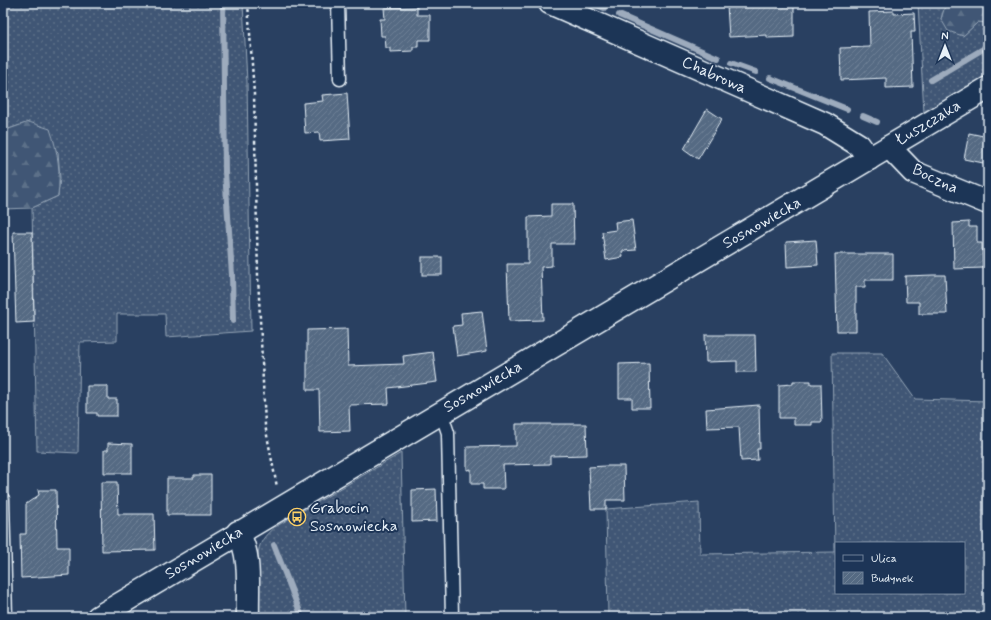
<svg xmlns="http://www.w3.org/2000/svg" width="991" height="620" font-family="Mynerve,sans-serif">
<defs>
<pattern id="grass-dots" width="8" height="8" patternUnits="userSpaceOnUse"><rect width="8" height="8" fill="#415774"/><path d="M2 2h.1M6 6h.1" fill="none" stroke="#5c7089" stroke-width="1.8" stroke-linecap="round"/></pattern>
<pattern id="forest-firs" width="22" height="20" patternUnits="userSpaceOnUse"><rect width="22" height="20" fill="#415774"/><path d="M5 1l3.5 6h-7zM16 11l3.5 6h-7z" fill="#5c7089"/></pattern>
<pattern id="building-hatch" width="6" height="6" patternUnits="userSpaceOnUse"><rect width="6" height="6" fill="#556a83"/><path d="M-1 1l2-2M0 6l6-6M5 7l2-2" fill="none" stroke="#6d8095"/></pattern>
</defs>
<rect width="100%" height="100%" fill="#294061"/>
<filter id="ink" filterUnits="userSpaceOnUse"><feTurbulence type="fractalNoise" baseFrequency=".025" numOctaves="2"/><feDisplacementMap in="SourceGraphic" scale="8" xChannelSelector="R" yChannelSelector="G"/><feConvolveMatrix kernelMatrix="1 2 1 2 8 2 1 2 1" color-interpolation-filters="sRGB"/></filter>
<g filter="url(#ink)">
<g fill="url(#grass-dots)" stroke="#94a4b6" fill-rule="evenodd">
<polygon points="3,3 243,3 247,82 251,331 166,337 165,314 117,314 117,341 80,342 78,453 37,451 32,208 58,196 60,178 58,152 29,122 3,131"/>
<polygon points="918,3 946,3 941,19 963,36 978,22 988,23 988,75 924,113"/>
<path d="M 832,353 L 882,353 L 915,399 L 988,401 L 988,617 L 608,617 L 606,509 L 699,502 L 700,554 L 835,552 ZM 836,543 L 964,543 L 964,593 L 836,593 Z"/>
<path d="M 401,453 L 405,617 L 255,617 L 254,557 L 258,557 C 258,543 265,535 275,527 Z"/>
</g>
<g fill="url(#forest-firs)" stroke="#94a4b6">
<polygon points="946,3 988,3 988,23 978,22 963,36 948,31 941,19"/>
<path d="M 29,122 L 50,129 C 58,152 61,172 58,196 L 32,208 L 3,209 L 3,131 Z"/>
</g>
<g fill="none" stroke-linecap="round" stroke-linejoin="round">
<g stroke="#9dabbd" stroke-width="6">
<polyline points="223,3 225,172 232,275 233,321"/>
<polyline points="592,3 604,8"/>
<polyline points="619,15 718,58"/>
<polyline points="731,63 756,72"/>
<polyline points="770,78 847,109"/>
<polyline points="931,80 988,46"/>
<polyline points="863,116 877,122"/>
<polyline points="274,545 302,617"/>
</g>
</g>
<g fill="url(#building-hatch)" stroke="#e8f1f8">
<polygon points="752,4 752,6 794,5 794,37 767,38 767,35 729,37 727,5"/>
<polygon points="417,7 417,15 430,15 430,40 418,40 418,47 413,47 413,51 390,52 390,48 386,48 385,36 381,36 380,19 385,19 384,8"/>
<polygon points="894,11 894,14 914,13 915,32 911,32 913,87 886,88 886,78 841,80 840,48 870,47 869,12"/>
<polygon points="347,93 350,139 320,141 319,132 305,133 303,103 323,101 322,95"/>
<polygon points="707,109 722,119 698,159 684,149"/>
<polygon points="969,133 988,137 988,164 964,159"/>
<polygon points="551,204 573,204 574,244 552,244 552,266 541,267 543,320 509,321 507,264 528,264 528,217 551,216"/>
<polygon points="632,220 636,250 622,251 623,257 606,260 602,232 616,230 615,222"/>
<polygon points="969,222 969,227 977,227 977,243 982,243 983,268 954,269 953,223"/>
<polygon points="13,232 32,232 34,322 16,323"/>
<polygon points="816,240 818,265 787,267 786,242"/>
<polygon points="835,254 893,254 893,280 865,280 865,287 856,287 856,331 837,331"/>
<rect x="422" y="257" width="20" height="18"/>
<polygon points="933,275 945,275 947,314 919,314 919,302 906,302 905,276"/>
<polygon points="482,311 487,351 457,356 453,326 462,325 461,313"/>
<polygon points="347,329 348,366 404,364 403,356 433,352 437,382 388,388 389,404 349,405 350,431 320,432 319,390 307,390 307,330"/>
<polygon points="705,335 755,335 756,372 737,372 737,361 706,362"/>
<polygon points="649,363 650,408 632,408 632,398 619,398 619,364"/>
<polygon points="793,381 811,381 811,384 821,384 822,422 812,422 812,425 794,425 794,418 779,418 779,385 793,384"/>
<polygon points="87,386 108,386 108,399 117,399 117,416 97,416 97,413 87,413"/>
<polygon points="759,405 760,449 757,449 758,460 741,461 739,427 707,428 706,409"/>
<polygon points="516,424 586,424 587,455 550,456 550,464 503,465 504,489 483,489 483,484 471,484 471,469 467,470 467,447 516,446"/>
<polygon points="108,443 132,444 132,473 104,473 104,450 108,450"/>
<polygon points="605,466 624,466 625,500 606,500 606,509 591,509 589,467"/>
<polygon points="194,475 211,475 211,515 167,515 167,478 194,478"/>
<polygon points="101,482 117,482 118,514 154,514 155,550 102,551"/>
<polygon points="436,489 437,521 412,522 412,490"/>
<polygon points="38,490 56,490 57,547 69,547 69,575 21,578 20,534 26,534 26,504 39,495"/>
</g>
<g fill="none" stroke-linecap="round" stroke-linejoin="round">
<defs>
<g id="lane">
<polyline points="338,3 340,79"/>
<polyline points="441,412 448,433 452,617"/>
<polyline points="3,499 6,617"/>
</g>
<g id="street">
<polyline points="550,3 825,124 859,145 869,159"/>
<polyline points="889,147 913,172 988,203"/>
<path d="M 238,532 C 252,557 247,590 248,617"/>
</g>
<polyline id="secondary" points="98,617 988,88"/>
</defs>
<use href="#lane" stroke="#e8f1f8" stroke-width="15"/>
<use href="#street" stroke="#e8f1f8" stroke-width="25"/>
<use href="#secondary" stroke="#e8f1f8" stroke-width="25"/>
<polyline stroke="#e8f1f8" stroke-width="2.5" stroke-dasharray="3 3" stroke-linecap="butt" points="248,3 254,94 258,276 265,425 277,487"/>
<use href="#lane" stroke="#1d3557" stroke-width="12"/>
<use href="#street" stroke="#1d3557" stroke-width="22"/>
<use href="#secondary" stroke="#1d3557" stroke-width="22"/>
</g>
</g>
<defs>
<symbol id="bus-ring" viewBox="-11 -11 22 22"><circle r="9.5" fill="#1d3557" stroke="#ffd166" stroke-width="1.5"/><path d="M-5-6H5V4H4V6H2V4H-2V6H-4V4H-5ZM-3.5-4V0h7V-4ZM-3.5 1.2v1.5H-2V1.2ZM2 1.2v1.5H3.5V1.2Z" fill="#ffd166"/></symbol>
</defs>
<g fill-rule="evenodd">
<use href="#bus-ring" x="287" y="507" width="20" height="20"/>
</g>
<g text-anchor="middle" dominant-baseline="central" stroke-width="4" stroke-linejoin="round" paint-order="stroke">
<g font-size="16" fill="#e8f1f8" stroke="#1d3557">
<text transform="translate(714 75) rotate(24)">Chabrowa</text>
<text transform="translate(928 123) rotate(-31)">Łuszczaka</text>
<text transform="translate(935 179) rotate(25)">Boczna</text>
<text transform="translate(762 223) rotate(-30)">Sosnowiecka</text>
<text transform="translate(483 387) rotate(-30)">Sosnowiecka</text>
<text transform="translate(204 553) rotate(-31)">Sosnowiecka</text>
</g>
<g font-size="16" fill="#e8f1f8" stroke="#1d3557" text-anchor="start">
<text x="310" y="508">Grabocin<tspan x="310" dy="18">Sosnowiecka</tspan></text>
</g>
</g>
<rect width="991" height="620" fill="none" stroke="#1d3557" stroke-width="16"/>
<rect x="8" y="8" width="975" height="604" fill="none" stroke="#e8f1f8" stroke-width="1.5" filter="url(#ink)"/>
<rect x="835" y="542" width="130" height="52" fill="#1d3557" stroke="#6e8097"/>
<rect x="843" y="555" width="20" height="6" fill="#1d3557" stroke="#6e8097"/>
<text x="871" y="562" font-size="12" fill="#e8f1f8">Ulica</text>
<rect x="843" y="572" width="20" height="12" fill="url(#building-hatch)" stroke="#6e8097"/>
<text x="871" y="582" font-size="12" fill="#e8f1f8">Budynek</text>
<g transform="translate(945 46)" stroke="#1d3557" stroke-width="3" paint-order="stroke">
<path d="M0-3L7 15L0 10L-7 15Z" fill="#e8f1f8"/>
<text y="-6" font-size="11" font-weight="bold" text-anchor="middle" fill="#e8f1f8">N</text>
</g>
</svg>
